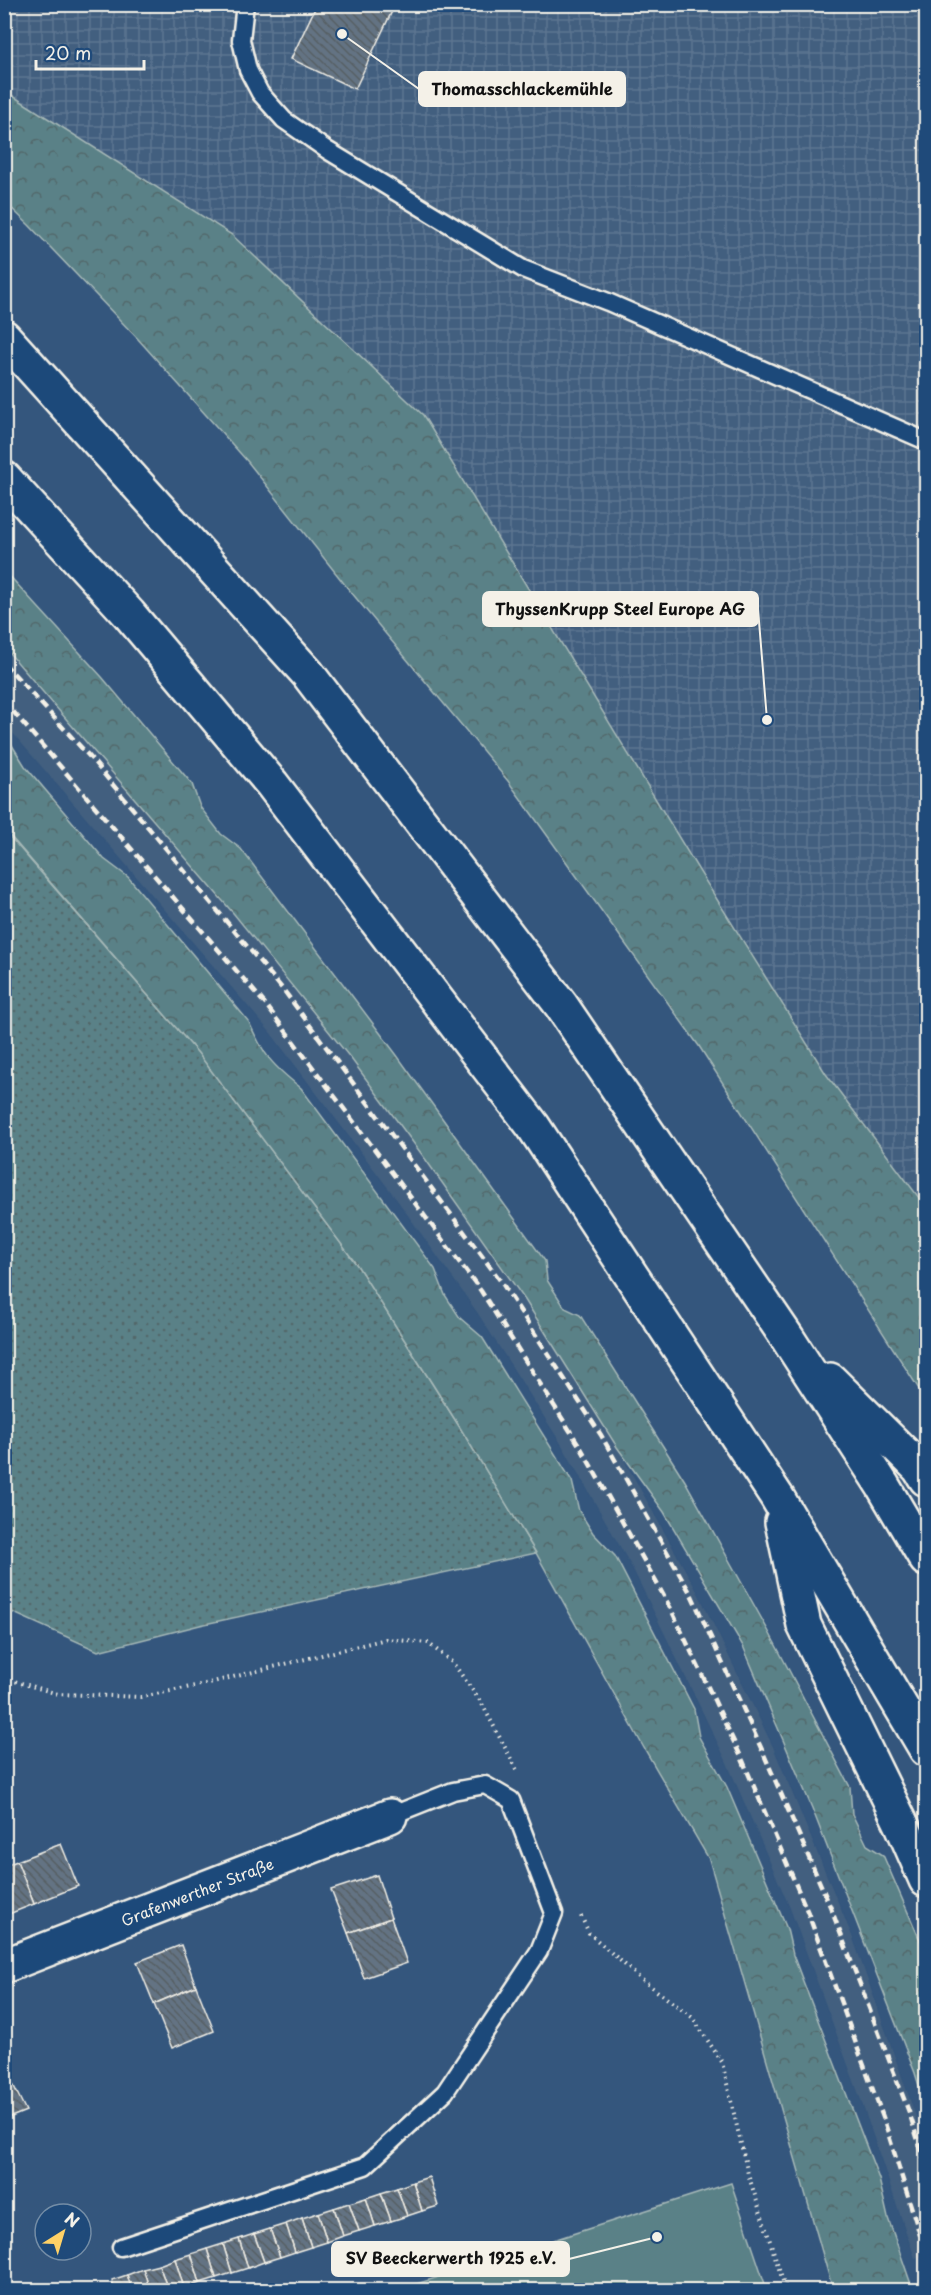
<svg xmlns="http://www.w3.org/2000/svg" width="931" height="2295" font-family="'Playpen Sans',sans-serif">
<defs>
<pattern id="industrial-grid" width="8" height="8" patternUnits="userSpaceOnUse" patternTransform="scale(1.5)"><rect width="8" height="8" fill="#425f7f"/><path d="M0 4h8M4 0v8" fill="none" stroke="#5e7691"/></pattern>
<pattern id="grass-dots" width="8" height="8" patternUnits="userSpaceOnUse" patternTransform="scale(1.5)"><rect width="8" height="8" fill="#5a8187"/><path d="M2 2h.1M6 6h.1" fill="none" stroke="#52676a" stroke-width="1.8" stroke-linecap="round"/></pattern>
<pattern id="forest-crowns" width="20" height="18" patternUnits="userSpaceOnUse" patternTransform="scale(1.5)"><rect width="20" height="18" fill="#5a8187"/><path d="M2 6a3 3 0 1 1 6 0M12 15a3 3 0 1 1 6 0" fill="none" stroke="#52676a"/></pattern>
<pattern id="building-back-hatch" width="6" height="6" patternUnits="userSpaceOnUse" patternTransform="scale(1.5)"><rect width="6" height="6" fill="#647383"/><path d="M-1 5l2 2M0 0l6 6M5-1l2 2" fill="none" stroke="#565e64"/></pattern>
</defs>
<rect width="100%" height="100%" fill="#34567d"/>
<filter id="ink" filterUnits="userSpaceOnUse"><feTurbulence type="fractalNoise" baseFrequency=".0167" numOctaves="2"/><feDisplacementMap in="SourceGraphic" scale="12" xChannelSelector="R" yChannelSelector="G"/><feConvolveMatrix kernelMatrix="1 2 1 2 8 2 1 2 1" color-interpolation-filters="sRGB"/></filter>
<g filter="url(#ink)">
<polygon fill="#425f7f" points="4,648 234,914 352,1060 426,1160 525,1300 617,1447 699,1595 773,1747 852,1936 926,2145 926,2255 915,2258 861,2100 790,1908 725,1758 633,1569 562,1445 477,1312 395,1197 270,1032 5,724"/>
<polygon fill="url(#industrial-grid)" points="4,5 926,5 926,1207 826,1074 421,418 232,235 5,91"/>
<polygon fill="url(#grass-dots)" stroke="#a7b9b8" stroke-width="1.5" points="4,830 198,1053 357,1265 459,1426 536,1553 200,1625 98,1651 5,1609"/>
<g fill="url(#forest-crowns)" stroke="#a7b9b8" stroke-width="1.5">
<polygon points="5,91 232,235 423,415 698,869 826,1074 926,1207 926,1400 699,1046 508,781 346,586 248,462 138,339 29,225 5,202"/>
<polygon points="5,571 102,677 192,784 200,807 221,834 241,849 396,1054 545,1261 547,1280 565,1308 580,1315 685,1481 769,1632 850,1787 852,1814 867,1845 883,1855 926,1954 926,2108 915,2073 812,1808 743,1646 664,1512 617,1447 525,1300 426,1160 352,1060 234,914 5,648"/>
<path d="M 5,734 L 25,766 L 104,859 L 128,877 L 249,1022 C 264,1056 272,1065 301,1088 L 435,1269 L 445,1295 L 460,1318 L 482,1337 L 572,1481 L 579,1511 L 593,1533 L 615,1556 L 694,1709 L 699,1737 L 727,1787 L 787,1929 L 793,1955 L 879,2179 L 888,2218 L 913,2290 L 833,2290 L 709,1859 L 644,1748 L 536,1553 L 459,1426 L 357,1265 L 198,1053 L 5,830 Z"/>
</g>
<polygon fill="#5a8187" stroke="#a7b9b8" stroke-width="1.5" points="731,2183 767,2290 398,2290"/>
<g fill="url(#building-back-hatch)" stroke="#f4f1e8" stroke-width="1.5">
<polygon points="317,4 383,4 393,9 355,89 291,59"/>
<polygon points="61,1844 78,1886 34,1904 17,1861"/>
<polygon points="17,1861 34,1904 4,1916 4,1866"/>
<polygon points="377,1875 391,1918 348,1933 331,1890"/>
<polygon points="391,1918 407,1963 364,1978 348,1933"/>
<polygon points="181,1945 196,1986 154,2004 137,1962"/>
<polygon points="196,1986 214,2031 172,2048 154,2004"/>
<polygon points="4,2066 26,2111 4,2120"/>
<polygon points="429,2177 438,2206 422,2211 413,2182"/>
<polygon points="413,2182 422,2211 407,2216 397,2188"/>
<polygon points="397,2188 407,2216 391,2221 381,2193"/>
<polygon points="381,2193 391,2221 375,2226 366,2198"/>
<polygon points="366,2198 375,2226 359,2231 349,2203"/>
<polygon points="349,2203 359,2231 343,2236 334,2208"/>
<polygon points="334,2208 343,2236 327,2242 318,2213"/>
<polygon points="318,2213 327,2242 311,2247 302,2218"/>
<polygon points="302,2218 311,2247 295,2252 286,2224"/>
<polygon points="286,2224 295,2252 280,2257 270,2229"/>
<polygon points="270,2229 280,2257 264,2262 254,2234"/>
<polygon points="254,2234 264,2262 248,2268 239,2239"/>
<polygon points="239,2239 248,2268 232,2273 223,2244"/>
<polygon points="223,2244 232,2273 216,2278 207,2249"/>
<polygon points="207,2249 216,2278 200,2283 191,2254"/>
<polygon points="191,2254 200,2283 184,2288 175,2259"/>
<polygon points="175,2259 184,2288 168,2290 159,2265"/>
<polygon points="159,2265 168,2290 150,2290 143,2269"/>
<polygon points="143,2269 150,2290 132,2290 127,2275"/>
<polygon points="127,2275 132,2290 115,2290 112,2280"/>
</g>
<g fill="none" stroke-linecap="round" stroke-linejoin="round">
<defs>
<g id="service">
<polyline points="245,4 241,40 248,70 260,93 284,120 327,150 523,269 608,302 926,441"/>
<polyline points="121,2247 365,2166 445,2092 539,1951 554,1913 511,1800 485,1785 453,1791 390,1816"/>
</g>
<g id="minor">
<path id="s1" d="M 4,1966 L 390,1816"/>
</g>
<g id="motorway">
<polyline points="4,337 308,674 561,1005 788,1339 883,1486 926,1559"/>
<polyline points="4,478 129,614 272,784 533,1126 777,1497 926,1749"/>
<polyline points="830,1380 919,1468 926,1479"/>
<polyline points="782,1522 804,1625 902,1825 926,1880"/>
</g>
</defs>
<use href="#service" stroke="#f4f1e8" stroke-width="21"/>
<use href="#minor" stroke="#f4f1e8" stroke-width="38"/>
<use href="#motorway" stroke="#f4f1e8" stroke-width="38"/>
<g stroke="#f4f1e8" stroke-width="4" stroke-dasharray="1.5 4.5" stroke-linecap="butt">
<polyline points="4,1678 58,1694 141,1697 205,1684 386,1639 428,1643 453,1663 481,1702 518,1772"/>
<polyline points="581,1916 589,1933 642,1980 692,2017 722,2062 748,2174 786,2290"/>
</g>
<use href="#service" stroke="#1f4a7a" stroke-width="16"/>
<use href="#minor" stroke="#1f4a7a" stroke-width="33"/>
<use href="#motorway" stroke="#1f4a7a" stroke-width="33"/>
<g stroke="#f4f1e8" stroke-width="4.5" stroke-dasharray="9 4.5" stroke-linecap="butt">
<polyline points="4,663 89,756 285,992 500,1280 601,1435 692,1596 762,1750 830,1906 909,2112 926,2165"/>
<polyline points="4,701 266,1005 481,1291 581,1448 670,1607 743,1761 808,1913 884,2120 926,2254"/>
</g>
</g>
</g>
<g text-anchor="middle" dominant-baseline="central" stroke-width="4.5" stroke-linejoin="round" paint-order="stroke">
<g font-size="15" fill="#f4f1e8" stroke="#1f4a7a">
<text stroke="none"><textPath href="#s1" startOffset="207">Grafenwerther Straße</textPath></text>
</g>
</g>
<path fill="none" stroke="#f4f1e8" stroke-width="2" d="M342 34L419 89M767 720L758 609M657 2237L569 2259"/>
<g fill="#f4f1e8" stroke="#1f4a7a" stroke-width="2">
<circle cx="342" cy="34" r="6"/>
<circle cx="767" cy="720" r="6"/>
<circle cx="657" cy="2237" r="6"/>
</g>
<g fill="#f4f1e8" stroke="#f4f1e8" stroke-width="2">
<rect x="419" y="72" width="206" height="34" rx="6"/>
<rect x="483" y="592" width="275" height="34" rx="6"/>
<rect x="332" y="2242" width="237" height="34" rx="6"/>
</g>
<g font-size="16" text-anchor="middle" font-weight="bold" fill="#111">
<text x="522" y="95">Thomasschlackemühle</text>
<text x="620" y="615">ThyssenKrupp Steel Europe AG</text>
<text x="451" y="2264">SV Beeckerwerth 1925 e.V.</text>
</g>
<rect width="931" height="2295" fill="none" stroke="#1f4a7a" stroke-width="24"/>
<rect x="12" y="12" width="907" height="2271" fill="none" stroke="#f4f1e8" stroke-width="2" filter="url(#ink)"/>
<g transform="translate(63 2232) rotate(37)"><circle r="28" fill="#1f4a7a" stroke="#748da6" stroke-width="1.5"/>
<path d="M0-4.5L10 22L0 15L-10 22Z" fill="#ffd166"/>
<text y="-9" font-size="16" font-weight="bold" text-anchor="middle" fill="#f4f1e8">N</text>
</g>
<path d="M36 60v9h108v-9" fill="none" stroke="#f4f1e8" stroke-width="3"/>
<text x="45" y="60" font-size="18" fill="#f4f1e8" stroke="#1f4a7a" stroke-width="4.5" paint-order="stroke">20 m</text>
</svg>
